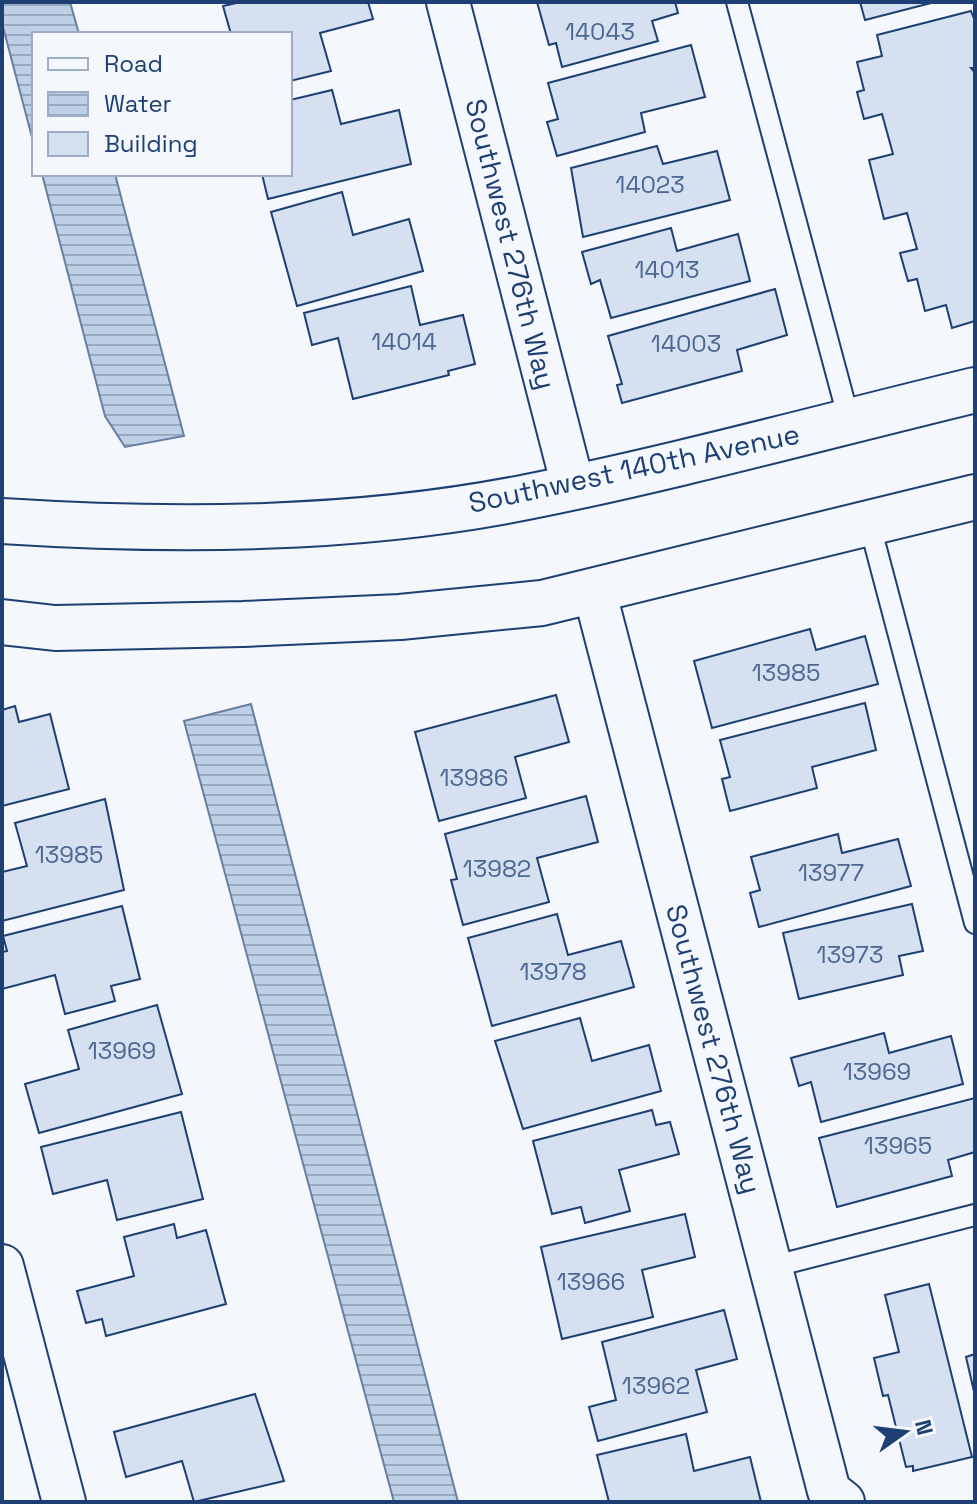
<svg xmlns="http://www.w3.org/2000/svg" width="977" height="1504" font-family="'Space Grotesk',sans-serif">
<defs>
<pattern id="water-rules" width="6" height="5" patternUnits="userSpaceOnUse" patternTransform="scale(2)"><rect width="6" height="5" fill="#bed0e5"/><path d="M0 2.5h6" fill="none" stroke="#9aaabe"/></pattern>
</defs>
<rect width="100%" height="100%" fill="#f4f7fb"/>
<g fill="url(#water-rules)" stroke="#687fa3" stroke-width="2">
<polygon points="2,2 70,2 79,34 34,34 34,145 2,23"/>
<polygon points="42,174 115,174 184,436 125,447 105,416"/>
<polygon points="251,704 458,1502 394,1502 184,721"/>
</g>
<g fill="#d5e0f0" stroke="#1d3f73" stroke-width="2">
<polygon points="241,2 368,2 373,19 320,33 331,71 290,81 290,34 231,34 223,6"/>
<polygon points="537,2 675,2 678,13 652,21 658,41 562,67 556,43 549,45"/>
<polygon points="860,2 935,2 865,20"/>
<polygon points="971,11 975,21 975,68 971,68 975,73 975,321 952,328 946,305 925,311 917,279 908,281 900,253 917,249 907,213 884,219 869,160 893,154 882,114 864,119 857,92 864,90 857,62 882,56 877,35"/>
<polygon points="691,45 705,97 641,113 645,132 557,156 547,122 558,119 548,83"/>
<polygon points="332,90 341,124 399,110 411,164 268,199 262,174 290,174 290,100"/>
<polygon points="657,146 663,164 717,151 730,200 583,237 571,168"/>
<polygon points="342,192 353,235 409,219 423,271 297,306 271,212"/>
<polygon points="671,228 677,251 738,234 750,281 611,318 600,280 591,284 582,252"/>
<polygon points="411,286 420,325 463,315 475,364 448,371 449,375 353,399 338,338 312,345 304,313"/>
<polygon points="775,289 787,335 737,350 742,371 622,403 617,385 622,384 608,336"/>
<polygon points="810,629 816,650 865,636 878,684 712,728 694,661"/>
<polygon points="556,695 569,742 515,757 526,798 439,821 415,732"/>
<polygon points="865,703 876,750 812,767 817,788 730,811 722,779 730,777 720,740"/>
<polygon points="15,706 19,722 50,714 69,789 2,806 2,710"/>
<polygon points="586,796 598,842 537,858 549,902 463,925 451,880 457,879 445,834"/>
<polygon points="105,799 124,890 2,921 2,872 27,866 15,823"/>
<polygon points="838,834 842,853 898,839 911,886 759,927 750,893 760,890 751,857"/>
<polygon points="912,904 923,951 899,956 903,975 799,999 783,933"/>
<polygon points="122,906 140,979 111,986 115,1001 65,1014 55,975 2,989 2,952 7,951 3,936"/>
<polygon points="557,914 568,955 621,941 634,987 492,1026 468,938"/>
<polygon points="157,1005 182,1094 39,1133 25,1084 79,1069 68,1030"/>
<polygon points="580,1018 592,1061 649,1045 661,1091 523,1129 495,1041"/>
<polygon points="884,1033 889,1053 951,1036 963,1084 821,1122 811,1082 799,1086 791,1058"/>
<polygon points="975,1098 975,1152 948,1160 952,1176 837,1207 819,1138"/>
<polygon points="652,1110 656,1125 670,1122 679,1154 619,1170 630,1211 585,1223 581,1207 552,1214 533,1141"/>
<polygon points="181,1112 203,1199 117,1220 107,1180 53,1194 41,1147"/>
<polygon points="685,1214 695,1257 642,1270 653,1317 562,1339 541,1247"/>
<polygon points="174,1224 177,1238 206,1230 226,1304 106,1336 102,1319 86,1323 77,1291 134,1276 124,1237"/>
<polygon points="929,1284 972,1457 913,1471 913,1466 906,1467 888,1395 883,1396 874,1358 899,1352 885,1295"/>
<polygon points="724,1310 737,1359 696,1370 707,1412 598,1441 589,1407 616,1400 602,1342"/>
<polygon points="975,1354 975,1396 966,1357"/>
<polygon points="255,1394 284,1481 194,1502 182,1461 126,1477 114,1432"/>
<polygon points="686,1434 694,1471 750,1457 761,1502 609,1502 597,1455"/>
</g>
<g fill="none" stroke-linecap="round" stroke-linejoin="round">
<defs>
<g id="lane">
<polyline points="737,2 849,420"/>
<polyline points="869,522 975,923"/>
<polyline points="771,1267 975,1215"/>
</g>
<g id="street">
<polyline points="448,2 573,486"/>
<polyline points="594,590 829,1491 843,1502"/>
<polyline points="2,1266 64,1502"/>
</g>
<g id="secondary">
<path d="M 2,521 C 175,532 356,531 527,497 C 677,467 826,426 975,390"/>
<polyline points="2,622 55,628 243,624 400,617 542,603 975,497"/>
</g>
</defs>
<use href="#lane" stroke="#1d3f73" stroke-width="24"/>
<use href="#street" stroke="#1d3f73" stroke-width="46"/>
<use href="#secondary" stroke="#1d3f73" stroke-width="48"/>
<use href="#lane" stroke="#f4f7fb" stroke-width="20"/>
<use href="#street" stroke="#f4f7fb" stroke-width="42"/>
<use href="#secondary" stroke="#f4f7fb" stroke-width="44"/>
</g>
<g text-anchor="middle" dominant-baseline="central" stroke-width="6" stroke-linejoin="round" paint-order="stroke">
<g font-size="24" fill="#4b6792">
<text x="600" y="31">14043</text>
<text x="650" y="184">14023</text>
<text x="667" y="269">14013</text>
<text x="404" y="341">14014</text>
<text x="686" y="343">14003</text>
<text x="786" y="672">13985</text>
<text x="474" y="777">13986</text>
<text x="69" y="854">13985</text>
<text x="497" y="868">13982</text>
<text x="831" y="872">13977</text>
<text x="850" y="954">13973</text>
<text x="553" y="971">13978</text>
<text x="122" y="1050">13969</text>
<text x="877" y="1071">13969</text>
<text x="898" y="1145">13965</text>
<text x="591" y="1281">13966</text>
<text x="656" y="1385">13962</text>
</g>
<g font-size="28" fill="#1d3f73" stroke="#f4f7fb">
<text transform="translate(511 244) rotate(76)">Southwest 276th Way</text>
<text transform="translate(634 468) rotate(-12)">Southwest 140th Avenue</text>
<text transform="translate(714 1049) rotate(75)">Southwest 276th Way</text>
</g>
</g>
<rect width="977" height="1504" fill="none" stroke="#1d3f73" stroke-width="8"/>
<rect x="32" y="32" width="260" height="144" fill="#f4f7fb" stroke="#9eadc5" stroke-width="2"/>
<rect x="48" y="58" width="40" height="12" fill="#f4f7fb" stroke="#9eadc5" stroke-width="2"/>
<text x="104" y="72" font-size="24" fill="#1d3f73">Road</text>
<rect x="48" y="92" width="40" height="24" fill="url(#water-rules)" stroke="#9eadc5" stroke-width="2"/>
<text x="104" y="112" font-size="24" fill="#1d3f73">Water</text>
<rect x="48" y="132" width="40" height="24" fill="#d5e0f0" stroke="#9eadc5" stroke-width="2"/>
<text x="104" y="152" font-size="24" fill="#1d3f73">Building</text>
<g transform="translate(905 1432) rotate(76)" stroke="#f4f7fb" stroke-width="6" paint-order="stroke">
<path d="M0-6L14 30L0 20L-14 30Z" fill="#1d3f73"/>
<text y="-12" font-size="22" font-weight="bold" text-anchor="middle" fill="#1d3f73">N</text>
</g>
</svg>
